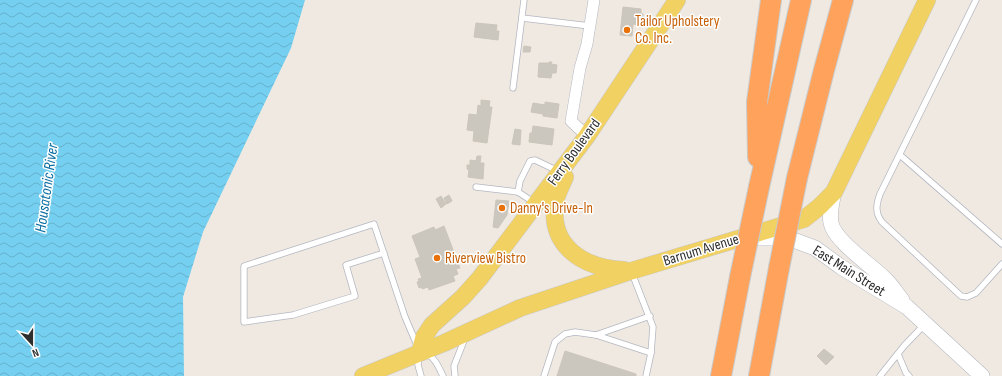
<svg xmlns="http://www.w3.org/2000/svg" width="1002" height="376" font-family="'Sofia Sans Condensed',sans-serif">
<defs>
<pattern id="water-waves" width="16" height="10" patternUnits="userSpaceOnUse"><rect width="16" height="10" fill="#75cff0"/><path d="M0 5q4-4 8 0t8 0" fill="none" stroke="#66b2ce"/></pattern>
</defs>
<rect width="100%" height="100%" fill="#efe9e1"/>
<polygon fill="url(#water-waves)" points="0,0 305,0 291,48 203,232 183,297 184,376 0,376"/>
<g fill="#cbc7bf" stroke="#cbc5ba">
<polygon points="623,7 641,9 641,14 643,14 643,18 640,18 640,25 633,24 632,36 620,35"/>
<polygon points="476,23 497,25 496,31 499,31 498,40 474,37"/>
<polygon points="524,46 531,47 530,52 523,52"/>
<polygon points="549,62 552,62 551,64 557,65 556,73 552,73 551,78 538,77 539,63 549,63"/>
<polygon points="481,100 490,101 489,107 492,107 487,143 473,141 474,131 467,130 469,114 477,115 478,105 481,106"/>
<polygon points="545,102 559,104 557,118 543,116 543,114 531,112 533,103 545,105"/>
<polygon points="533,126 554,129 552,145 529,142 530,133 532,133"/>
<polygon points="515,129 521,130 520,145 512,144"/>
<polygon points="477,156 481,156 480,163 484,163 483,179 468,177 469,170 467,169 467,165 470,165 470,160 476,161"/>
<polygon points="449,195 452,201 447,204 444,198"/>
<polygon points="441,196 446,204 441,208 436,199"/>
<polygon points="496,200 509,201 507,215 498,228 493,227"/>
<polygon points="444,226 460,268 456,269 458,274 453,276 455,281 429,290 428,287 422,289 422,287 419,288 417,282 419,281 418,279 422,278 415,259 420,257 412,236 434,227 435,230"/>
<polygon points="824,349 834,357 826,365 817,356"/>
<polygon points="565,351 636,374 636,376 557,376"/>
</g>
<g fill="none" stroke-linecap="round" stroke-linejoin="round">
<defs>
<g id="lane">
<path d="M 976,0 L 880,194 C 876,205 875,213 882,222 L 961,296 L 967,297 L 976,293 L 1002,264"/>
<polyline points="522,18 590,26"/>
<polyline points="513,88 524,0"/>
<polyline points="900,155 1002,244"/>
<polyline points="476,187 518,192"/>
<polyline points="535,203 518,192 520,181 530,161 535,160 558,171"/>
<polyline points="384,253 346,265 355,296 293,315 244,322 244,266 374,224 405,317 417,345"/>
<polyline points="596,335 651,353 653,327 632,273"/>
<path d="M 426,354 C 435,357 439,368 443,376"/>
<polyline points="898,354 906,373 909,376"/>
<polyline points="419,357 418,365 421,376"/>
<polyline points="455,376 454,366 465,338"/>
<polyline points="544,376 555,342 565,334 575,332 596,335 650,316"/>
<polyline points="646,376 651,353"/>
<polyline points="880,376 904,346 924,325"/>
</g>
<polyline id="street" points="587,136 571,121 580,68 587,44 594,0"/>
<g id="secondary">
<path d="M 834,192 C 832,202 829,213 831,223 C 835,242 873,266 887,281 C 892,286 897,294 902,300"/>
<polyline points="750,238 788,238 815,248 841,267 907,307 982,376"/>
</g>
<g id="primary">
<path d="M 565,177 C 562,185 558,191 556,199 C 547,246 583,268 624,270"/>
<polyline points="420,352 424,337 432,325 463,297 480,278 587,136 677,0"/>
<polyline points="363,376 444,343 520,308 631,271 804,219 819,207 834,192 927,0"/>
</g>
<g id="highway">
<polyline points="758,157 757,102 771,0"/>
<polyline points="797,178 824,70 843,0"/>
<polyline points="759,187 801,0"/>
<polyline points="721,376 740,277"/>
<polyline points="759,376 779,268"/>
</g>
</defs>
<use href="#lane" stroke="#b4b7c1" stroke-width="7"/>
<use href="#street" stroke="#b4b7c1" stroke-width="12"/>
<use href="#secondary" stroke="#b4b7c1" stroke-width="16"/>
<use href="#primary" stroke="#c9c9c9" stroke-width="18"/>
<use href="#highway" stroke="#c9c9c9" stroke-width="22"/>
<use href="#lane" stroke="#fff" stroke-width="5.5"/>
<use href="#street" stroke="#fff" stroke-width="11"/>
<use href="#secondary" stroke="#fff" stroke-width="15"/>
<use href="#primary" stroke="#f2d163" stroke-width="17"/>
<use href="#highway" stroke="#ffa35c" stroke-width="20"/>
<defs>
<g id="highway-bridge">
<polyline points="779,268 797,178"/>
<polyline points="740,277 759,187"/>
</g>
</defs>
<use href="#highway-bridge" stroke="#c9c9c9" stroke-width="22" stroke-linecap="butt"/>
<use href="#highway-bridge" stroke="#ffa35c" stroke-width="20"/>
</g>
<g fill="#e8710a" stroke="#fff" stroke-width="1.5">
<circle cx="627" cy="30" r="4"/>
<circle cx="502" cy="208" r="4"/>
<circle cx="437" cy="258" r="4"/>
</g>
<g text-anchor="middle" dominant-baseline="central" stroke-width="3" stroke-linejoin="round" paint-order="stroke">
<g font-size="15" fill="#c56008" stroke="#fff" text-anchor="start">
<text x="635" y="21">Tailor Upholstery<tspan x="635" dy="17">Co. Inc.</tspan></text>
<text x="510" y="208">Danny's Drive-In</text>
<text x="445" y="258">Riverview Bistro</text>
</g>
<g font-size="15" fill="#2e2e2e" stroke="#fff">
<text transform="translate(574 152) rotate(-54)">Ferry Boulevard</text>
<text transform="translate(701 250) rotate(-17)">Barnum Avenue</text>
<text transform="translate(849 271) rotate(32)">East Main Street</text>
</g>
<g font-size="16" font-style="italic" fill="#0d6fa3" stroke="#fff">
<text transform="translate(47 188) rotate(-82)">Housatonic River</text>
</g>
</g>
<g transform="translate(32 344) rotate(159)" stroke="#ffffff" stroke-width="3" paint-order="stroke">
<path d="M0-3L7 15L0 10L-7 15Z" fill="#2e2e2e"/>
<text y="-6" font-size="11" font-weight="bold" text-anchor="middle" fill="#2e2e2e">N</text>
</g>
</svg>
